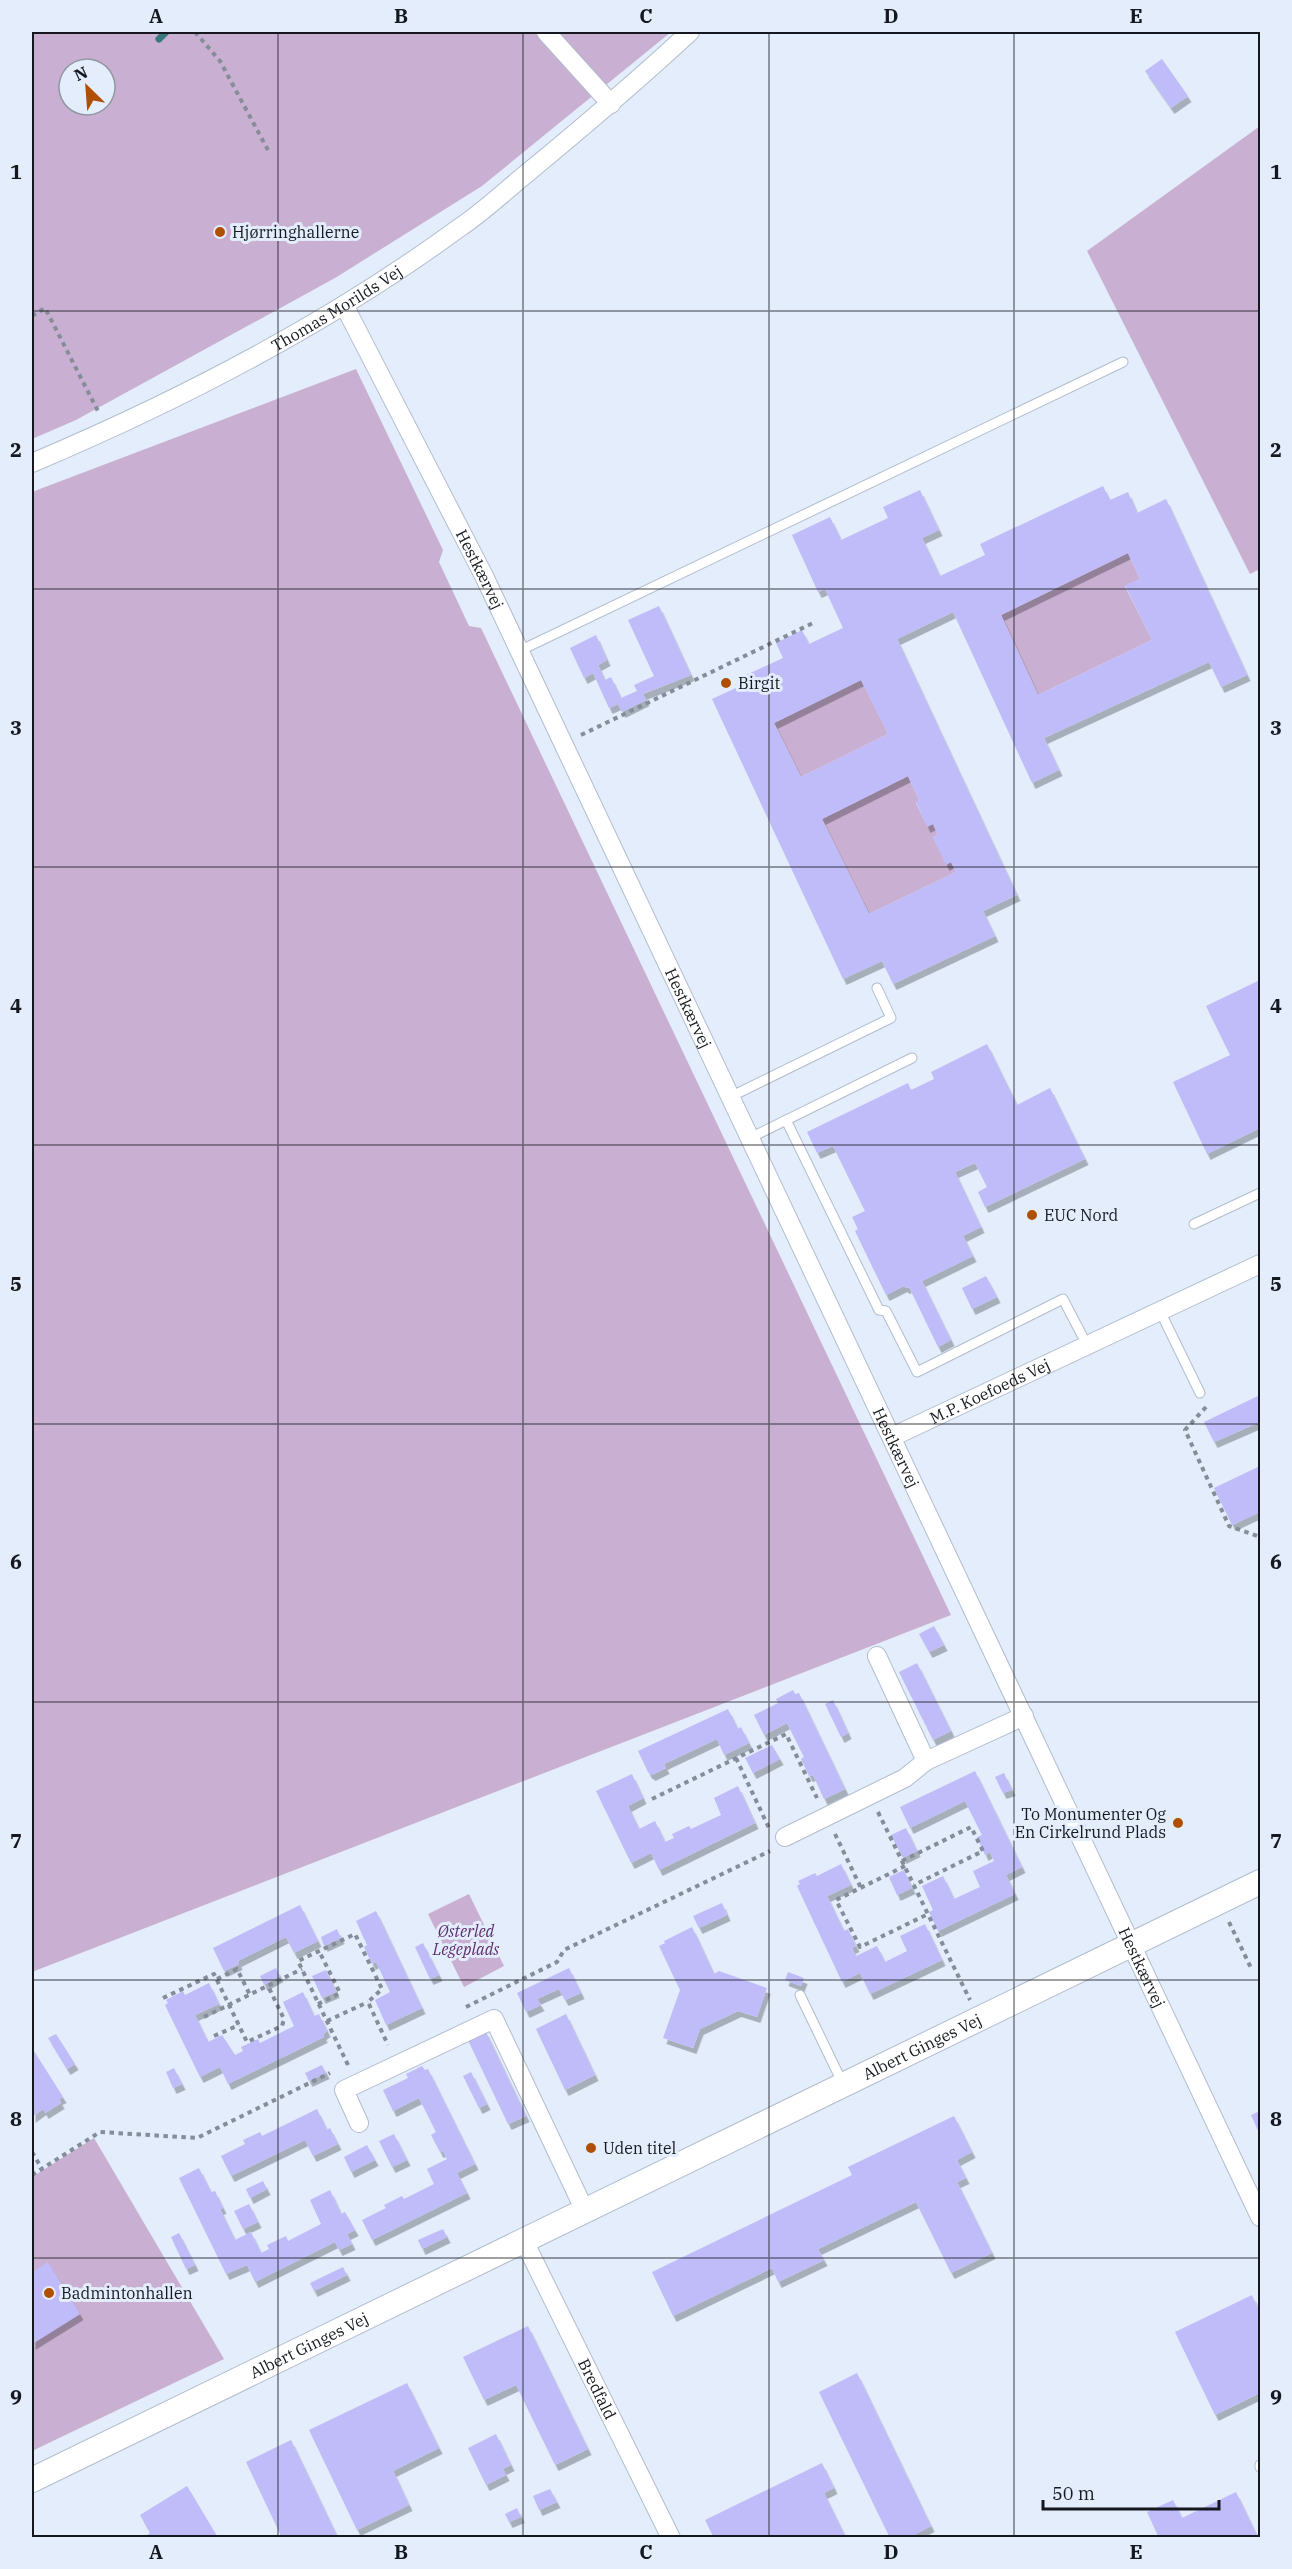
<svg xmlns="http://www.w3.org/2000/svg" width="1292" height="2569" font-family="'IBM Plex Serif',serif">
<defs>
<filter id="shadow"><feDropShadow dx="3.5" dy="6" stdDeviation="0" flood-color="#0004"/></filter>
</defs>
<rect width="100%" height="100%" fill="#e3edfc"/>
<g fill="#c9afd1" fill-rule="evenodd">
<path d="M 32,32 L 671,32 L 482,186 L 335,278 L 76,420 L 32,439 ZM 69,69 L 105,69 L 105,105 L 69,105 Z"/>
<polygon points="1260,126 1260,569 1250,574 1087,251"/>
<polygon points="356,369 443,550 439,562 469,626 481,628 951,1615 32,1972 32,492"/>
<polygon points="1128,553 1140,579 1125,586 1152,640 1038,695 1001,615"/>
<polygon points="861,680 888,734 801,777 774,723"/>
<polygon points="908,776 919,800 916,803 927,826 933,824 938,835 933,837 946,864 951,862 956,872 869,914 822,819"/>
<polygon points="469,1894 504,1966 464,1987 428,1914"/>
<polygon points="94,2138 224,2359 32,2451 32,2177"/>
</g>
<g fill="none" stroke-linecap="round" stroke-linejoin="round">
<polyline stroke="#38797b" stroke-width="7" points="159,39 166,32"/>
</g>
<g fill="#c0bbf9" fill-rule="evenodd" filter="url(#shadow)">
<polygon points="1162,59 1188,96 1171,108 1145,71"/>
<path d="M 1103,486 L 1110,500 L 1128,492 L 1137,513 L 1166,499 L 1247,675 L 1221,687 L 1209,662 L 1044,738 L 1059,770 L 1032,783 L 953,612 L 897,639 L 1017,895 L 983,911 L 995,936 L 893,984 L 882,961 L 843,979 L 712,699 L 749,682 L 746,675 L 783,658 L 776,643 L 802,630 L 809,644 L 843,628 L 825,589 L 818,592 L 792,535 L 830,517 L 841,540 L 888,518 L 883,507 L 920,490 L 939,530 L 922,538 L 940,576 L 985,555 L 980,544 ZM 1128,553 L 1140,579 L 1125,585 L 1152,640 L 1038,695 L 1001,615 ZM 861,680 L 888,734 L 801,777 L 774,723 ZM 908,776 L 919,800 L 916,802 L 927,827 L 933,824 L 938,835 L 933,837 L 946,865 L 951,862 L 956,872 L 869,914 L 822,819 Z"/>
<polygon points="659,606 691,675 643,694 646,700 622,712 618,704 609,708 593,673 584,678 570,648 596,635 607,660 598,665 605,680 611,677 621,698 637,691 634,685 654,676 628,620"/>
<polygon points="1260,980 1260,1128 1207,1154 1173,1082 1230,1055 1206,1006"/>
<polygon points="987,1044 1017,1105 1050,1088 1085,1159 985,1207 978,1192 987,1187 975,1163 955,1172 981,1227 963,1236 973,1256 922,1281 951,1340 938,1347 909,1287 906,1288 904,1286 886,1295 855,1231 858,1229 852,1217 865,1211 833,1146 817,1153 807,1132 908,1083 911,1090 934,1079 931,1072"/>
<polygon points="986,1276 997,1297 972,1309 962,1288"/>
<polygon points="1260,1395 1260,1422 1214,1442 1204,1422"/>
<polygon points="1260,1466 1260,1512 1232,1525 1214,1488"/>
<polygon points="934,1626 944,1645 929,1652 919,1634"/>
<polygon points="917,1663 951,1731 933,1740 899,1672"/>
<polygon points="793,1690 795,1694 799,1693 845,1789 824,1799 813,1775 809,1776 801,1759 804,1757 787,1723 764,1735 754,1715 778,1703 776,1699"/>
<polygon points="833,1700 848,1733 841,1737 825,1704"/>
<polygon points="728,1709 738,1729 741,1727 749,1743 724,1755 717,1739 664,1764 666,1768 652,1775 648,1772 638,1751"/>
<polygon points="772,1745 780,1759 753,1773 745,1758"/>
<polygon points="975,1771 1022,1867 1006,1875 1015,1894 938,1931 929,1912 933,1910 922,1886 943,1876 954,1899 980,1887 973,1871 994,1861 990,1852 985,1855 977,1837 982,1835 965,1801 910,1828 900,1807"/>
<polygon points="1004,1773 1012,1790 1003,1793 995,1777"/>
<polygon points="632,1774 643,1798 628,1806 639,1829 655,1821 665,1842 674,1838 672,1834 689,1826 691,1829 721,1815 714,1798 738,1786 755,1823 659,1870 651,1853 631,1863 596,1791"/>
<polygon points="906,1828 917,1851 903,1858 891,1835"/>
<polygon points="841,1864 851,1885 827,1896 844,1931 848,1929 856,1946 852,1948 856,1956 877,1946 885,1962 907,1951 900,1936 925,1924 942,1960 870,1994 860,1973 842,1982 797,1886 800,1884 798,1881 815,1873 817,1876"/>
<polygon points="904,1870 912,1888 897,1895 889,1877"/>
<polygon points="722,1903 727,1915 699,1928 693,1916"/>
<polygon points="300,1905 318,1941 294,1953 286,1937 238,1961 239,1964 224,1971 213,1948"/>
<polygon points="376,1911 422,2008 386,2025 375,2000 390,1992 376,1962 372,1964 364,1947 367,1945 356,1921"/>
<polygon points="692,1927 714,1974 719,1971 767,1988 757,2017 738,2011 700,2029 693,2048 663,2038 680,1990 659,1946 665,1943 664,1941"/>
<polygon points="337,1929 341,1938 324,1946 321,1937"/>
<polygon points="423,1943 439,1975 430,1979 415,1947"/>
<polygon points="276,1968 280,1976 264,1985 260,1976"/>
<polygon points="569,1968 581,1993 565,2000 559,1989 537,1999 541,2005 526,2012 517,1993"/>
<polygon points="326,1970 336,1992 322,1998 312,1976"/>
<polygon points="788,1972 804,1978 801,1986 785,1980"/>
<polygon points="209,1983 219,2004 195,2015 208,2042 222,2035 235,2055 243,2051 241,2047 258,2039 260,2043 294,2026 283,2002 303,1992 314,2016 319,2014 327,2031 323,2034 324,2037 228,2084 220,2067 200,2077 165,2005 168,2003 166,2000 183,1991 185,1995"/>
<polygon points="566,2014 595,2075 565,2090 536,2029"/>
<polygon points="485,2030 526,2116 508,2124 467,2038"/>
<polygon points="56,2034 75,2064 67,2069 48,2038"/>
<polygon points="32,2048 63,2097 59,2099 61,2103 45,2113 43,2109 32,2117"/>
<polygon points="322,2065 326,2073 309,2081 305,2073"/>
<polygon points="422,2066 425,2070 428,2069 475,2164 457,2173 467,2193 372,2240 362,2220 386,2208 384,2205 402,2196 404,2199 434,2184 427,2169 447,2159 443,2151 440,2152 431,2135 436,2132 419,2098 393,2111 383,2090 408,2078 406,2074"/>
<polygon points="174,2068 182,2084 173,2088 166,2072"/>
<polygon points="471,2072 487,2104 479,2108 463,2076"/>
<polygon points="317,2109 327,2130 330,2128 338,2144 313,2156 305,2140 231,2176 221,2156 245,2144 243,2140 260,2132 262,2136"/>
<polygon points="1260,2111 1260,2135 1251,2115"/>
<polygon points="954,2116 972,2152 957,2160 966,2178 957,2182 992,2253 951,2273 916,2202 818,2249 824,2260 778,2282 772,2268 673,2316 652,2272 852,2175 848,2167"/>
<polygon points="394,2134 407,2160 392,2167 379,2141"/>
<polygon points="367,2145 375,2160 351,2172 344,2157"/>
<polygon points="199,2168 211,2192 215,2191 223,2208 220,2209 235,2240 251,2232 261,2253 269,2249 267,2245 286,2236 288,2241 321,2224 310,2200 330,2190 341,2214 345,2212 355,2230 347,2234 352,2244 339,2250 335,2242 255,2282 247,2265 226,2274 179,2178"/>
<polygon points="263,2181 267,2189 250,2198 246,2189"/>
<polygon points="249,2204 258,2222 243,2229 234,2211"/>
<polygon points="443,2229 447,2237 422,2249 418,2240"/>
<polygon points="179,2233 195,2265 186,2269 171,2237"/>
<polygon points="48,2262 80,2314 32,2344 32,2272"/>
<polygon points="343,2267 347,2275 314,2291 310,2283"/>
<polygon points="1252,2295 1260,2313 1260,2393 1215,2415 1175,2332"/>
<polygon points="528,2326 588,2449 555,2465 516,2385 484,2400 463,2357"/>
<polygon points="857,2373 931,2526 908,2538 890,2538 819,2392"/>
<polygon points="407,2383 439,2448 393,2471 409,2505 357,2530 309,2430"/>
<polygon points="496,2434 511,2465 503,2469 506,2475 486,2485 468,2448"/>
<polygon points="291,2440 338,2538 282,2538 246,2462"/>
<polygon points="822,2463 834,2488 824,2493 846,2538 714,2538 705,2520"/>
<polygon points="187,2486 218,2538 143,2538 150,2533 140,2515"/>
<polygon points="550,2489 557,2502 539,2510 533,2496"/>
<polygon points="1236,2492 1258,2538 1159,2538 1147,2512 1173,2500 1182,2518"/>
<polygon points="517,2508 521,2517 509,2522 505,2514"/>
</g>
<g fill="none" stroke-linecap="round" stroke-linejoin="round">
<defs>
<g id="service">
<polyline points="519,651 1123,362"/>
<polyline points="730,1097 891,1018 877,988"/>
<polyline points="786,1120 879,1310 886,1311 917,1372 1063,1299 1087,1345"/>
<polyline points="750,1138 912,1058"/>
<polyline points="1194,1224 1260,1193"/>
<polyline points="1160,1311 1200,1393"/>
<polyline points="800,1995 843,2084"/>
<polyline points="1260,2465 1260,2467"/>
</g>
<g id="minor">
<polyline points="546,32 611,104"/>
<path id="s1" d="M 344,305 L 484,576 L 1260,2217"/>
<path id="s2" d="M 32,463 C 181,400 328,324 459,228 C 483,212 504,192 526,174 C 582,128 637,81 690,32"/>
<path id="s3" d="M 892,1437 L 1260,1264"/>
<polyline points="877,1656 926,1761 1024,1716"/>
<polyline points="785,1837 905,1778 926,1761"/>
<polyline points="359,2123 344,2090 494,2019 585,2211"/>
<path id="s4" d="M 524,2241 L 671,2538"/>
</g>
<g id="tertiary">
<path id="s5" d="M 32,2480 L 1260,1882"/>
</g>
</defs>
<use href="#service" stroke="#b1bdce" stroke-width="11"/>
<use href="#minor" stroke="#b1bdce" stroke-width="20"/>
<use href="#tertiary" stroke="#b1bdce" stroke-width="26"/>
<g stroke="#858d98" stroke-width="4" stroke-dasharray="4.5 4.5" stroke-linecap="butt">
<polyline points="195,32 220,61 269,152"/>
<polyline points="32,316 45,308 99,413"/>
<polyline points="581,735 813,623"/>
<polyline points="1206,1407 1185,1430 1229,1526 1260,1537"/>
<polyline points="736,1758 769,1828"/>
<polyline points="652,1799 786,1734 817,1798"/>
<polyline points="878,1812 970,2000"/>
<polyline points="835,1834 861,1888"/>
<polyline points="902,1861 971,1827 983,1851 914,1885"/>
<polyline points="905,1866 836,1900 860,1947 928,1914"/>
<polyline points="1229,1922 1252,1970"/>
<polyline points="217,1979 237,1969 250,1995"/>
<polyline points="163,1998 214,1974 247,2042 282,2026 284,2019 268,1986"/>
<polyline points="318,2004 340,1993 319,1951"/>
<polyline points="466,2007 557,1962 564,1950 770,1851"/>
<polyline points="204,2017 302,1969"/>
<polyline points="327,2021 368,2002"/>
<polyline points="214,2036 239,2025"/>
<polyline points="348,2065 298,1961 355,1934 382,1989 368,2002 388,2045"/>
<polyline points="32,2152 42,2169"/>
<polyline points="32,2175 100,2132 197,2138 330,2073"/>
</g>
<use href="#service" stroke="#fff" stroke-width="9"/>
<use href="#minor" stroke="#fff" stroke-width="18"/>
<use href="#tertiary" stroke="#fff" stroke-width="24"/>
</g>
<path fill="none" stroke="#15191f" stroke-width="1.5" stroke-opacity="0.55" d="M 278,32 L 278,2538M 523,32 L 523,2538M 769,32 L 769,2538M 1014,32 L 1014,2538M 32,311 L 1260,311M 32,589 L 1260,589M 32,867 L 1260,867M 32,1145 L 1260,1145M 32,1424 L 1260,1424M 32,1702 L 1260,1702M 32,1980 L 1260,1980M 32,2258 L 1260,2258"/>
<g fill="#af5000" stroke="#e3edfc" stroke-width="2">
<circle cx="220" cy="232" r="6"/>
<circle cx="726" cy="683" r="6"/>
<circle cx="1032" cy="1215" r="6"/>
<circle cx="1178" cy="1823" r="6"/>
<circle cx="591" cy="2148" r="6"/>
<circle cx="49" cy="2293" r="6"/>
</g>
<g text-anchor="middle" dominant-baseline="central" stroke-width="6" stroke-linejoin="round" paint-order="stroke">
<g font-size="16" fill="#15191f" stroke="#e3edfc" text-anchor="start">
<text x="232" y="232">Hjørringhallerne</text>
<text x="738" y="683">Birgit</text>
<text x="1044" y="1215">EUC Nord</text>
<text x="1166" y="1814" text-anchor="end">To Monumenter Og<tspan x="1166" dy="18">En Cirkelrund Plads</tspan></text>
<text x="603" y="2148">Uden titel</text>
<text x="61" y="2293">Badmintonhallen</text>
</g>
<g font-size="16" fill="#15191f" stroke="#e3edfc">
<text stroke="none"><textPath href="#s2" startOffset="342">Thomas Morilds Vej</textPath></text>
<text stroke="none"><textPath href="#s1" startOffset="297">Hestkærvej</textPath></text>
<text stroke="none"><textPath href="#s1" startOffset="783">Hestkærvej</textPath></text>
<text stroke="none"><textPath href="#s3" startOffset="108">M.P. Koefoeds Vej</textPath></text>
<text stroke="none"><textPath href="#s1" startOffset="1269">Hestkærvej</textPath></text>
<text stroke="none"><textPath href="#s1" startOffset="1844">Hestkærvej</textPath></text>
<text stroke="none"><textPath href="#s5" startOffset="990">Albert Ginges Vej</textPath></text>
<text stroke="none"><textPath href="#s5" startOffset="308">Albert Ginges Vej</textPath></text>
<text stroke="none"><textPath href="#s4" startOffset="165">Bredfald</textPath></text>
</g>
<g font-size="16" font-style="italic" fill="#5f2d6d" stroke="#e3edfc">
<text x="466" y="1931">Østerled<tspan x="466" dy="18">Legeplads</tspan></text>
</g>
</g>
<rect width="1292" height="2569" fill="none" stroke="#e3edfc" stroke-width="66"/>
<g transform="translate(87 87) rotate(335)"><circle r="28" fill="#e3edfc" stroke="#9198a4" stroke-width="1.5"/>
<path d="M0-4.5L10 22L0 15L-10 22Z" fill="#af5000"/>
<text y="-9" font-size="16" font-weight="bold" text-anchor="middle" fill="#15191f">N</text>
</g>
<path d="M1043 2500v9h176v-9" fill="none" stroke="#15191f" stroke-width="3"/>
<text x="1052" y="2500" font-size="18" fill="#15191f" stroke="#e3edfc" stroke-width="4.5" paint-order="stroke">50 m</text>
<rect x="33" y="33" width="1226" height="2503" fill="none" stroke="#15191f" stroke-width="2"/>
<g font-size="20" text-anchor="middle" font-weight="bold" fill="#15191f">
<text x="156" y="23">A</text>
<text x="401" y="23">B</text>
<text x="646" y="23">C</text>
<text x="891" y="23">D</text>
<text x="1136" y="23">E</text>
<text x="16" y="179">1</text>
<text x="1276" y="179">1</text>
<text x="16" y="457">2</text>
<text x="1276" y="457">2</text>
<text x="16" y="735">3</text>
<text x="1276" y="735">3</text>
<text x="16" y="1013">4</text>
<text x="1276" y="1013">4</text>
<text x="16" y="1291">5</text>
<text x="1276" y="1291">5</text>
<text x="16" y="1569">6</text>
<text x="1276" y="1569">6</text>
<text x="16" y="1848">7</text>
<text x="1276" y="1848">7</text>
<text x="16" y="2126">8</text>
<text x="1276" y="2126">8</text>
<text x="16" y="2404">9</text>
<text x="1276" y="2404">9</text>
<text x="156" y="2559">A</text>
<text x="401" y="2559">B</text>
<text x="646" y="2559">C</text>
<text x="891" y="2559">D</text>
<text x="1136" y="2559">E</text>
</g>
</svg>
